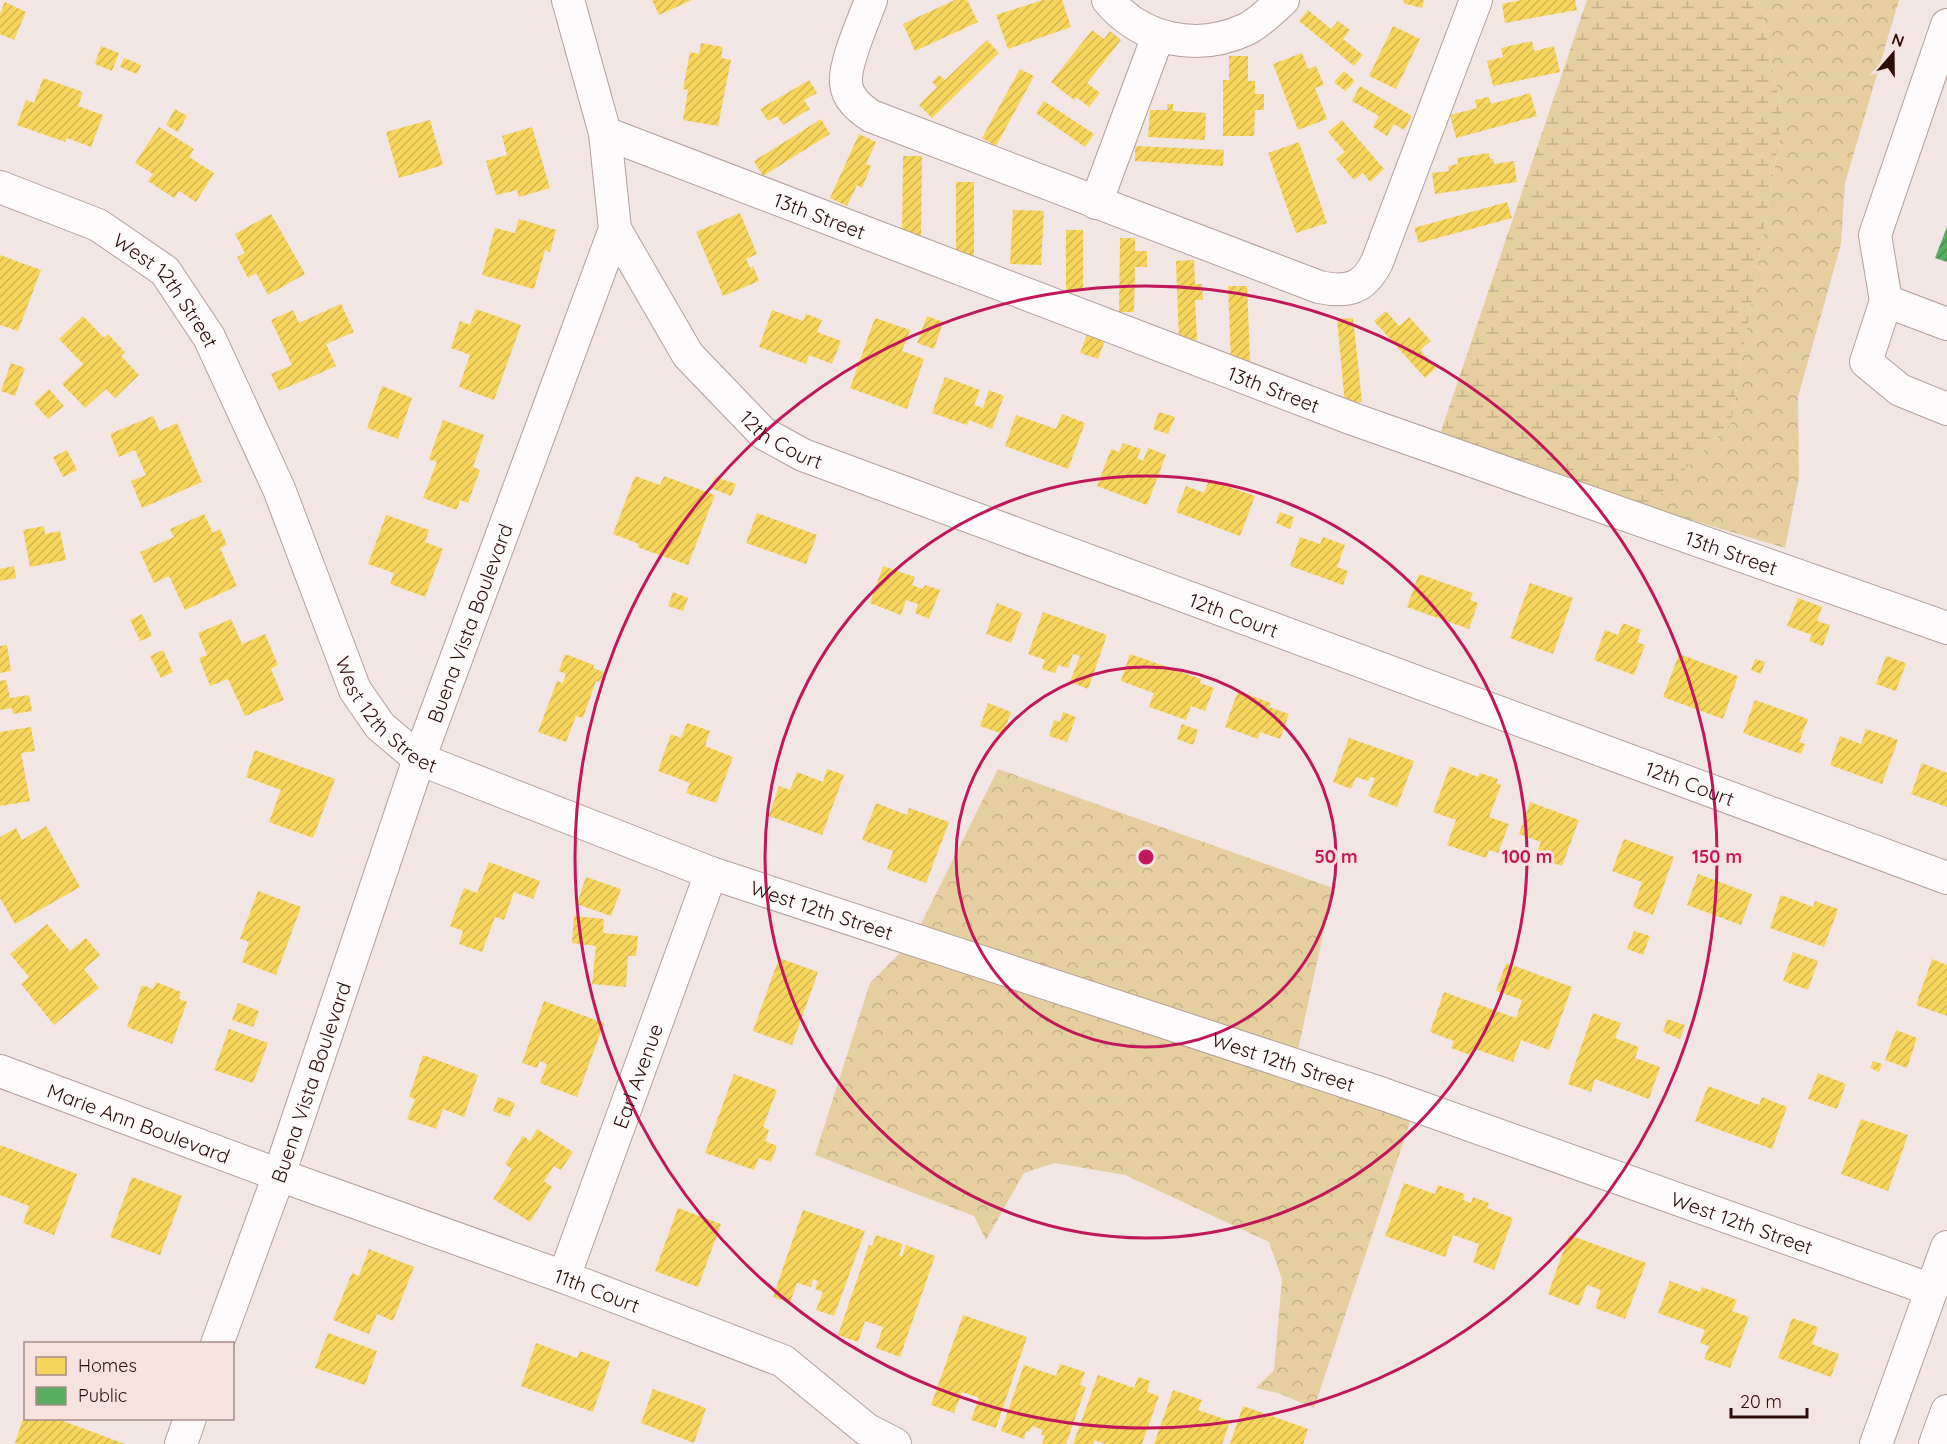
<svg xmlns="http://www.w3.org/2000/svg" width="1947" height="1444" font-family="Quicksand,sans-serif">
<defs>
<pattern id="forest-crowns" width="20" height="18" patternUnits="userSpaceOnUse" patternTransform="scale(1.5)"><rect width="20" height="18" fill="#e5cfa0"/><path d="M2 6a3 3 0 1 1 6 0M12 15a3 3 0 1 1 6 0" fill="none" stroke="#c5b188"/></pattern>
<pattern id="wetland-marsh" width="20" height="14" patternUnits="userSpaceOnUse" patternTransform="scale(1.5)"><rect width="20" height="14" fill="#e5cfa0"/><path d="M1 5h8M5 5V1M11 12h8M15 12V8" fill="none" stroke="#c5b188"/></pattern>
<pattern id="homes-hatch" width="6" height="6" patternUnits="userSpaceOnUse" patternTransform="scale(1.5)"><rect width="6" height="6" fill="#f6d55c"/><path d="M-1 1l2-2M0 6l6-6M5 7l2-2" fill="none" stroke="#d3b64f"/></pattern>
<pattern id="public-hatch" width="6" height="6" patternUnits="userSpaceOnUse" patternTransform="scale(1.5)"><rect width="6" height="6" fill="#5aae61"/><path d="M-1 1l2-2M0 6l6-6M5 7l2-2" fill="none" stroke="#4b8c4e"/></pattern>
</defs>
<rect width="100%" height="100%" fill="#f1e6e4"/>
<g fill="url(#forest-crowns)">
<polygon points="1759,0 1899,0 1845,183 1841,244 1798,397 1799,478 1785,548 1648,507 1731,423 1783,118"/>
<polygon points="998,769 1333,888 1298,1050 920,926"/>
<polygon points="902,951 1411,1119 1314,1408 1278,1393 1256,1388 1274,1370 1282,1279 1269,1242 1125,1175 1055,1163 1024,1173 986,1240 974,1216 815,1155 870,983"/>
</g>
<polygon fill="url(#wetland-marsh)" points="1587,0 1759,0 1783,118 1731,423 1648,507 1438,440"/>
<g fill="url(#homes-hatch)">
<polygon points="652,0 692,0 659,15"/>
<polygon points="955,0 967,0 978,22 915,51 903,24"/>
<polygon points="1043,0 1062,0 1071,27 1008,49 996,15"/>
<polygon points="1404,0 1424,0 1422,8 1403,3"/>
<polygon points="1522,0 1575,0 1577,10 1505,23 1502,4"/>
<polygon points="5,2 26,12 14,40 0,34 0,13"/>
<polygon points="1308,10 1331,29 1338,21 1350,30 1343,39 1363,55 1354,66 1299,21"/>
<polygon points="1393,26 1420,39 1396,89 1369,76"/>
<polygon points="1092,30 1104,39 1110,31 1121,40 1087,83 1100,93 1089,107 1076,97 1074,100 1051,82"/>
<polygon points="987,40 999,53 932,118 919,105 937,87 932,82 939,75 945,80"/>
<polygon points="1532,41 1534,51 1554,46 1560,72 1493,86 1487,61 1503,57 1501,48"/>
<polygon points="701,43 723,47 721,58 731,60 718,126 683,120 688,90 683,89 690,52 699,54"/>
<polygon points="101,46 119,53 112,71 95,64"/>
<polygon points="1302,53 1308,69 1316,66 1324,85 1315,88 1327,119 1298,130 1273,64"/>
<polygon points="1229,56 1248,56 1248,81 1255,81 1255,94 1264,94 1264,110 1255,110 1254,136 1223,136 1223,80 1229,80"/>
<polygon points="124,58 141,65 137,74 120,67"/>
<polygon points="1020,69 1034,76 996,146 982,138"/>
<polygon points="1344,71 1355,81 1345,91 1334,82"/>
<polygon points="43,78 83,92 78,106 103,115 91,147 67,138 65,142 17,125 26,100 34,103"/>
<polygon points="809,80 817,93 804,100 810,109 783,125 777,116 768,121 760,109"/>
<polygon points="1360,86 1412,116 1404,130 1394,124 1387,136 1373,127 1379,116 1352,101"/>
<polygon points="1530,93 1537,116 1456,138 1450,115 1477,108 1475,100 1489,97 1491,104"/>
<polygon points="1044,101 1094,134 1085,147 1036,113"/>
<polygon points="1167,104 1173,104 1173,111 1206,113 1205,140 1148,137 1150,110 1167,110"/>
<polygon points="175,109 187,116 178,132 166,125"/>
<polygon points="821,119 830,134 763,176 754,161"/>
<polygon points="430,120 443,165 399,178 386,132"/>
<polygon points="1342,120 1384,169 1370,182 1363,173 1354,180 1336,159 1345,152 1328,132"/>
<polygon points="159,127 194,149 189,157 214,173 196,202 179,191 174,198 148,181 153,174 135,163"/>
<polygon points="532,127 550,188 519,197 517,190 496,195 486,161 507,155 502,136"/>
<polygon points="859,134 876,142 866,164 871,166 862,188 857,185 847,206 830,198"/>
<polygon points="1299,142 1327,223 1296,233 1268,153"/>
<polygon points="1135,146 1224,150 1223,166 1135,161"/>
<polygon points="1489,153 1490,159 1493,159 1494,164 1514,161 1517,182 1435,194 1432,173 1449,171 1448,166 1458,164 1457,158"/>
<polygon points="903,156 922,156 921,240 902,239"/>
<rect x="956" y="182" width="18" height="76"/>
<polygon points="1507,202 1512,218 1419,243 1414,228"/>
<polygon points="1013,210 1044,211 1041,265 1010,264"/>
<polygon points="740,213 757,254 746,259 750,268 753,266 759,281 723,296 696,232"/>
<polygon points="271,214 305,274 268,295 256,273 248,278 237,257 245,253 235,234"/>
<polygon points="519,219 556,230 550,252 545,250 534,289 482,275 495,228 515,233"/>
<rect x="1066" y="230" width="17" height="61"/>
<polygon points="1120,238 1135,238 1135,251 1147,251 1147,267 1135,267 1134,312 1119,312"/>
<polygon points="0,255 41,270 18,331 0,325"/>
<polygon points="1194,260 1195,284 1202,284 1203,300 1195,300 1197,340 1179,340 1176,261"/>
<polygon points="1228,286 1247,286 1250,361 1231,361"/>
<polygon points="341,304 354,332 326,344 336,366 279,391 271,374 292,365 271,320 293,310 299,323"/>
<polygon points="476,309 521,325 494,400 459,387 470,355 451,348 460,321 470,325"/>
<polygon points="772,310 803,321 806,314 822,320 817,332 841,341 832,364 809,355 806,364 759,347"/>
<polygon points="1386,311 1399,326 1409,317 1431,341 1420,350 1436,368 1425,378 1374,321"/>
<polygon points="83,316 104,338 108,334 125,352 121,356 139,375 115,398 106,389 85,408 62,384 83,364 59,339"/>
<polygon points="927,316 943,322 934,349 917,343"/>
<polygon points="875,318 910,330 902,351 924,359 907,409 850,388"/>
<polygon points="1353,318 1362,402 1345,404 1337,319"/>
<polygon points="1087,334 1105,340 1098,359 1080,353"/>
<polygon points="11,363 25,368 15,396 1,391"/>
<polygon points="945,377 980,390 974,405 983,408 989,390 1004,396 992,429 969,420 967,425 932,413"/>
<polygon points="382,386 412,398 398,439 367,428"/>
<polygon points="49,389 64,406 48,419 34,403"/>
<polygon points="1159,412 1175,417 1168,434 1153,429"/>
<polygon points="1062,414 1085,423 1068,469 1005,446 1016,415 1056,429"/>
<polygon points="153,416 160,431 177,423 202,482 142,508 131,481 146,475 135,450 119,457 110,434"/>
<polygon points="443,420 484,435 473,467 480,470 468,503 460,500 457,510 423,498 437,462 429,459"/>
<polygon points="1123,443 1141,449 1137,458 1143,461 1148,448 1166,455 1147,505 1097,486 1111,449 1119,452"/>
<polygon points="67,450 77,470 63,477 53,457"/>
<polygon points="635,476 660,485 664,476 715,495 688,565 637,547 639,544 613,534"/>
<polygon points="715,477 736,484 731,496 711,488"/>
<polygon points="1209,480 1255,496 1240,536 1176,512 1186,486 1204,493"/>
<polygon points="1280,512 1294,517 1290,529 1276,523"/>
<polygon points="757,513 817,535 806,564 746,543"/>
<polygon points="204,514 213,533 220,529 227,545 220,548 237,586 185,610 169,576 154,583 140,552 174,537 170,529"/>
<polygon points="386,515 429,530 425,542 443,549 425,597 390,584 394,573 368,564"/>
<polygon points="44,526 45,534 60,531 66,560 30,567 23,530"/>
<polygon points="1300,537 1320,544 1323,537 1345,545 1337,567 1348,571 1343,585 1290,566"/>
<polygon points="14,566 16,578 0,581 0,569"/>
<polygon points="883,566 915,577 912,585 923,589 925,585 940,590 929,619 915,613 918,604 906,600 901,615 870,603"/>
<polygon points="1419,574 1473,593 1470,600 1478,603 1469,629 1407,607"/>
<polygon points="1530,583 1573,598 1553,654 1510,638"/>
<polygon points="673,592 688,598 683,611 668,606"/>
<polygon points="1798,598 1822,607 1817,621 1830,625 1823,646 1809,641 1812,635 1787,626"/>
<polygon points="997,603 1022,613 1011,643 986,634"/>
<polygon points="1043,612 1107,635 1088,689 1070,682 1080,656 1073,654 1068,668 1058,665 1055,673 1042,669 1045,660 1028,654"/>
<polygon points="142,614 152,636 140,641 130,620"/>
<polygon points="231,619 242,644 265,634 278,665 271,669 284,700 245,716 228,679 210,686 199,658 207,655 198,633"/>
<polygon points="1623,623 1641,630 1637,642 1645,645 1634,675 1594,660 1605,630 1618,635"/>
<polygon points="7,645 11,671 0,673 0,646"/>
<polygon points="163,650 173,672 161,678 150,656"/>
<polygon points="565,654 594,665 593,668 604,672 600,682 596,681 583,718 576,716 566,742 538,732 557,681 563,683 566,674 559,671"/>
<polygon points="1130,654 1201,679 1200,683 1214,688 1205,711 1191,706 1186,720 1149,707 1154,693 1121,681"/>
<polygon points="1679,654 1738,676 1723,719 1663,697"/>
<polygon points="1886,656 1906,663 1896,691 1876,684"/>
<polygon points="1755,659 1765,662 1761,674 1751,670"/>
<polygon points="6,680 10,698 29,695 32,711 13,714 12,708 0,710 0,681"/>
<polygon points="1238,691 1271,703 1269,707 1289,714 1280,739 1260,732 1258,739 1225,727"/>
<polygon points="1755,700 1808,719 1799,742 1805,744 1801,754 1743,733"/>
<polygon points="988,703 1011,712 1003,734 980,726"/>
<polygon points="1063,712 1076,717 1067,742 1049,736 1054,720 1060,722"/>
<polygon points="687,723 710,731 705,746 733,757 716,803 686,793 690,783 658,771 671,734 681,738"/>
<polygon points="1182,724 1198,730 1193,745 1177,739"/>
<polygon points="31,727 35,751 21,753 30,801 0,806 0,732"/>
<polygon points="1866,729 1898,740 1882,784 1830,765 1840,736 1861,744"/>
<polygon points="1349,738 1414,761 1397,807 1368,796 1375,778 1370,777 1368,781 1356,777 1351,789 1333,782"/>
<polygon points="255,750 335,779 313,838 269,822 281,790 246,777"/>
<polygon points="1922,763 1947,773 1947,807 1911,794"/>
<polygon points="1450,766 1478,777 1480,773 1498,779 1496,783 1501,785 1489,817 1509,824 1498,853 1489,850 1486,858 1447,845 1456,820 1433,812"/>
<polygon points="827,769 844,775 822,835 769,816 779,786 790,790 797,772 823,782"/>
<polygon points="1530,802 1579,820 1562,866 1535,857 1541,842 1519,834"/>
<polygon points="876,803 907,815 909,808 949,822 926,883 887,869 893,851 862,840"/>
<polygon points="46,826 80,887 15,924 0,898 0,837 16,828 22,840"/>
<polygon points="1624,839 1674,857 1653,915 1633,907 1642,882 1612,871"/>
<polygon points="489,862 540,881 533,899 514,892 504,920 495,917 482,952 459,944 463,931 450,926 464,888 477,893"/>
<polygon points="1698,874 1752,894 1741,925 1687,905"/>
<polygon points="586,877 621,889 611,916 577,904"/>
<polygon points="258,891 301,907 276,975 242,962 249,942 240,939"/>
<polygon points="1781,895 1813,907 1815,901 1838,909 1824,947 1770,928"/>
<polygon points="574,916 604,919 603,933 638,936 636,956 628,956 626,987 592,984 596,946 572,943"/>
<polygon points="47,924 70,951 86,938 100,955 84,969 99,988 54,1025 21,984 29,977 10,954"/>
<polygon points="1634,931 1650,936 1643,955 1627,949"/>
<polygon points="1793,952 1818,961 1808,990 1783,981"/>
<polygon points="779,958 818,972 792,1045 753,1031"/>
<polygon points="1932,959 1947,965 1947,1016 1916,1005"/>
<polygon points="1506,963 1572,987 1549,1050 1521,1040 1513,1062 1475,1049 1473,1056 1451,1048 1454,1041 1430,1032 1444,992 1516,1018 1522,1000 1496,991"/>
<polygon points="156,982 181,992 179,999 187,1002 172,1044 127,1027 142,985 153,989"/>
<polygon points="544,1001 604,1023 577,1097 540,1083 547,1064 540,1061 537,1068 522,1063"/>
<polygon points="238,1003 259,1011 253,1027 232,1020"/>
<polygon points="1593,1013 1621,1023 1615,1038 1639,1047 1635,1058 1660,1067 1649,1099 1595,1079 1591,1092 1568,1084"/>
<polygon points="1667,1019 1685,1025 1680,1039 1663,1032"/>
<polygon points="229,1029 268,1043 253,1083 214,1070"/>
<polygon points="1896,1030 1917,1038 1907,1068 1885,1060"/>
<polygon points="423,1055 478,1075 464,1117 443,1109 436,1129 407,1119 415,1099 409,1097"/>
<polygon points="1873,1061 1882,1064 1879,1072 1870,1068"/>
<polygon points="1818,1073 1846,1084 1837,1109 1808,1099"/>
<polygon points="734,1074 777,1090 763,1127 769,1130 765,1141 777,1146 771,1162 759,1158 754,1170 705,1153"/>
<polygon points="1708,1086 1759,1105 1762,1097 1787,1107 1772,1149 1695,1121"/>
<polygon points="498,1097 515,1103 510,1117 493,1111"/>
<polygon points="1861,1119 1908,1135 1888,1191 1841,1174"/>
<polygon points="537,1129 573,1152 561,1170 554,1166 544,1181 552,1187 530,1222 493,1199 512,1169 505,1164 523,1136 530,1141"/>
<polygon points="0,1145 77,1174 54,1235 23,1223 29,1206 0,1195"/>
<polygon points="132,1177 182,1196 160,1255 110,1237"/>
<polygon points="1404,1183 1435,1194 1438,1185 1465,1194 1463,1200 1471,1203 1473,1197 1489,1203 1487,1208 1513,1218 1494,1270 1473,1262 1479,1244 1453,1235 1445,1257 1385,1236"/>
<polygon points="678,1208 721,1224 698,1287 655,1271"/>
<polygon points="803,1210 865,1231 834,1316 816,1310 823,1292 815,1289 818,1281 813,1279 811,1287 797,1283 790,1303 773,1297"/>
<polygon points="876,1235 903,1244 899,1255 902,1257 906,1245 935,1256 900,1357 876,1348 883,1327 865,1321 858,1342 838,1335 869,1245 872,1246"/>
<polygon points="1569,1235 1646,1263 1625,1319 1595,1308 1601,1290 1587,1285 1579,1306 1548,1294"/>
<polygon points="369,1249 414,1267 393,1321 377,1314 369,1334 333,1320 352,1273 359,1276"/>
<polygon points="1670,1281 1700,1292 1702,1287 1737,1300 1732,1311 1749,1317 1730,1368 1704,1359 1709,1346 1700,1343 1705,1330 1658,1313"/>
<polygon points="963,1315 1027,1337 996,1428 971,1420 979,1398 971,1395 962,1392 954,1413 931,1405"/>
<polygon points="1792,1318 1818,1327 1812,1344 1839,1354 1831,1377 1778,1358"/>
<polygon points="328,1333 377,1351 365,1385 315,1368"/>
<polygon points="536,1343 577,1358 580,1351 610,1362 593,1412 521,1386"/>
<polygon points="1060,1364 1085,1372 1080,1385 1086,1387 1066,1444 1042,1444 1045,1436 1041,1435 1043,1430 1032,1426 1029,1432 1026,1431 1024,1439 1001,1431 1024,1365 1056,1376"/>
<polygon points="1098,1375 1134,1388 1138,1377 1150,1381 1147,1392 1159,1396 1142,1444 1105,1444 1095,1440 1093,1444 1073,1444"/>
<polygon points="653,1389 706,1408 694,1443 641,1423"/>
<polygon points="1173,1390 1202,1400 1198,1410 1230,1421 1222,1444 1154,1444"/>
<polygon points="1243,1406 1308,1429 1303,1444 1230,1444"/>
<polygon points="25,1413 26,1418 55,1418 125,1444 18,1444 15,1443"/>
</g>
<polygon fill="url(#public-hatch)" points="1947,227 1947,262 1935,258"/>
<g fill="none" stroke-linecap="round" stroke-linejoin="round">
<defs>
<g id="minor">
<path d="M 871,0 C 864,20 844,63 846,83 C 847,98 859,108 871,116 L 1319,287 C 1347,293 1364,289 1377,262 L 1476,0"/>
<path d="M 1108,0 C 1142,41 1198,52 1247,29 C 1260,22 1272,10 1283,0"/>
<polyline points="1947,25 1875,235 1886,301 1947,324"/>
<path id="s1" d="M 605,133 L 1353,419 L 1947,628"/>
<path id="s2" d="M 0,187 L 98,225 L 165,271 L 209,337 L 279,489 L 355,690 L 380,726 L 419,759 L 711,873 L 1383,1094 L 1932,1290"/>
<polyline points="1096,203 1158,36"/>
<path id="s3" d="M 615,229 L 688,355 L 763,433 L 803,455 L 1947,878"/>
<polyline points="1886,301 1866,362 1900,390 1947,409"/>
<path id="s4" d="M 0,1071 L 279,1175 L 564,1277 L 783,1361 L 866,1429 L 895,1444"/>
<path id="s5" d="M 564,1277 L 711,873"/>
<path id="s6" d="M 217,1344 L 279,1175 L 419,759 L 615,229 L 605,133 L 568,0"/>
<polyline points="181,1444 190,1418"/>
<polyline points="1876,1444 1947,1247"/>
<polyline points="1935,1444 1947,1411"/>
</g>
</defs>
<use href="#minor" stroke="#b4a09c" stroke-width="34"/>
<use href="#minor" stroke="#fdfbfb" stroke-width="32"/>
</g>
<g fill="none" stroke="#c2185b" stroke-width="3">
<circle cx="1146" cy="857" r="190"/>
<circle cx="1146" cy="857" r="381"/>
<circle cx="1146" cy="857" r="571"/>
</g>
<g text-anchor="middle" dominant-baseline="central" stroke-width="6" stroke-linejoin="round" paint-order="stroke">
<g font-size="20" fill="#2d0d09" stroke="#f6e2df">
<text stroke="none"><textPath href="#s1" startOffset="230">13th Street</textPath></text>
<text stroke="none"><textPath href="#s2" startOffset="201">West 12th Street</textPath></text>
<text stroke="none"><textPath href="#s1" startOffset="716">13th Street</textPath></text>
<text stroke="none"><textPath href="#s3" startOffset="273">12th Court</textPath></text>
<text stroke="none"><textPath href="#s1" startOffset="1202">13th Street</textPath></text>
<text stroke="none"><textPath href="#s3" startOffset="759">12th Court</textPath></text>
<text stroke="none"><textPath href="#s6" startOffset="764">Buena Vista Boulevard</textPath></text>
<text stroke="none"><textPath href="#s2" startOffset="687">West 12th Street</textPath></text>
<text stroke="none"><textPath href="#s3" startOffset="1245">12th Court</textPath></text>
<text stroke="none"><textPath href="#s2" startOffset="1173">West 12th Street</textPath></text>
<text stroke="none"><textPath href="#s2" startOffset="1659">West 12th Street</textPath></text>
<text stroke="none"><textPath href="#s5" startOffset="214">Earl Avenue</textPath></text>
<text stroke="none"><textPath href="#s6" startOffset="278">Buena Vista Boulevard</textPath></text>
<text stroke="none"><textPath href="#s4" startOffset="148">Marie Ann Boulevard</textPath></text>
<text stroke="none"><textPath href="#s2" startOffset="2145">West 12th Street</textPath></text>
<text stroke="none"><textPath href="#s4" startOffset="636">11th Court</textPath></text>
</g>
</g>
<circle cx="1146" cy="857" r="9" fill="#c2185b" stroke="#f6e2df" stroke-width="3"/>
<g font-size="18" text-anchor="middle" font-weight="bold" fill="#c2185b" stroke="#f6e2df" stroke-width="6" stroke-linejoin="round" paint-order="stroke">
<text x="1336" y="863">50 m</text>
<text x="1527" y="863">100 m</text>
<text x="1717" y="863">150 m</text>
</g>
<rect x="24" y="1342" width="210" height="78" fill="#f6e2df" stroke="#a68d89" stroke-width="1.5"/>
<rect x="36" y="1357" width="30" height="18" fill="#f6d55c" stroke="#a68d89" stroke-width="1.5"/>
<text x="78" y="1372" font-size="18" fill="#2d0d09">Homes</text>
<rect x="36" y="1387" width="30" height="18" fill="#5aae61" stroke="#a68d89" stroke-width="1.5"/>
<text x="78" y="1402" font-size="18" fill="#2d0d09">Public</text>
<g transform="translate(1893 54) rotate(20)" stroke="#f6e2df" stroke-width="4.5" paint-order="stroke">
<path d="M0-4.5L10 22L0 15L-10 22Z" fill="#2d0d09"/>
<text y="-9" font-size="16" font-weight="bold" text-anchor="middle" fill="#2d0d09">N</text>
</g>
<path d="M1731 1408v9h76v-9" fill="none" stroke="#2d0d09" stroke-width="3"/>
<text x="1740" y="1408" font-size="18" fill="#2d0d09" stroke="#f6e2df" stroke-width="4.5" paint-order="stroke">20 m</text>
</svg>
